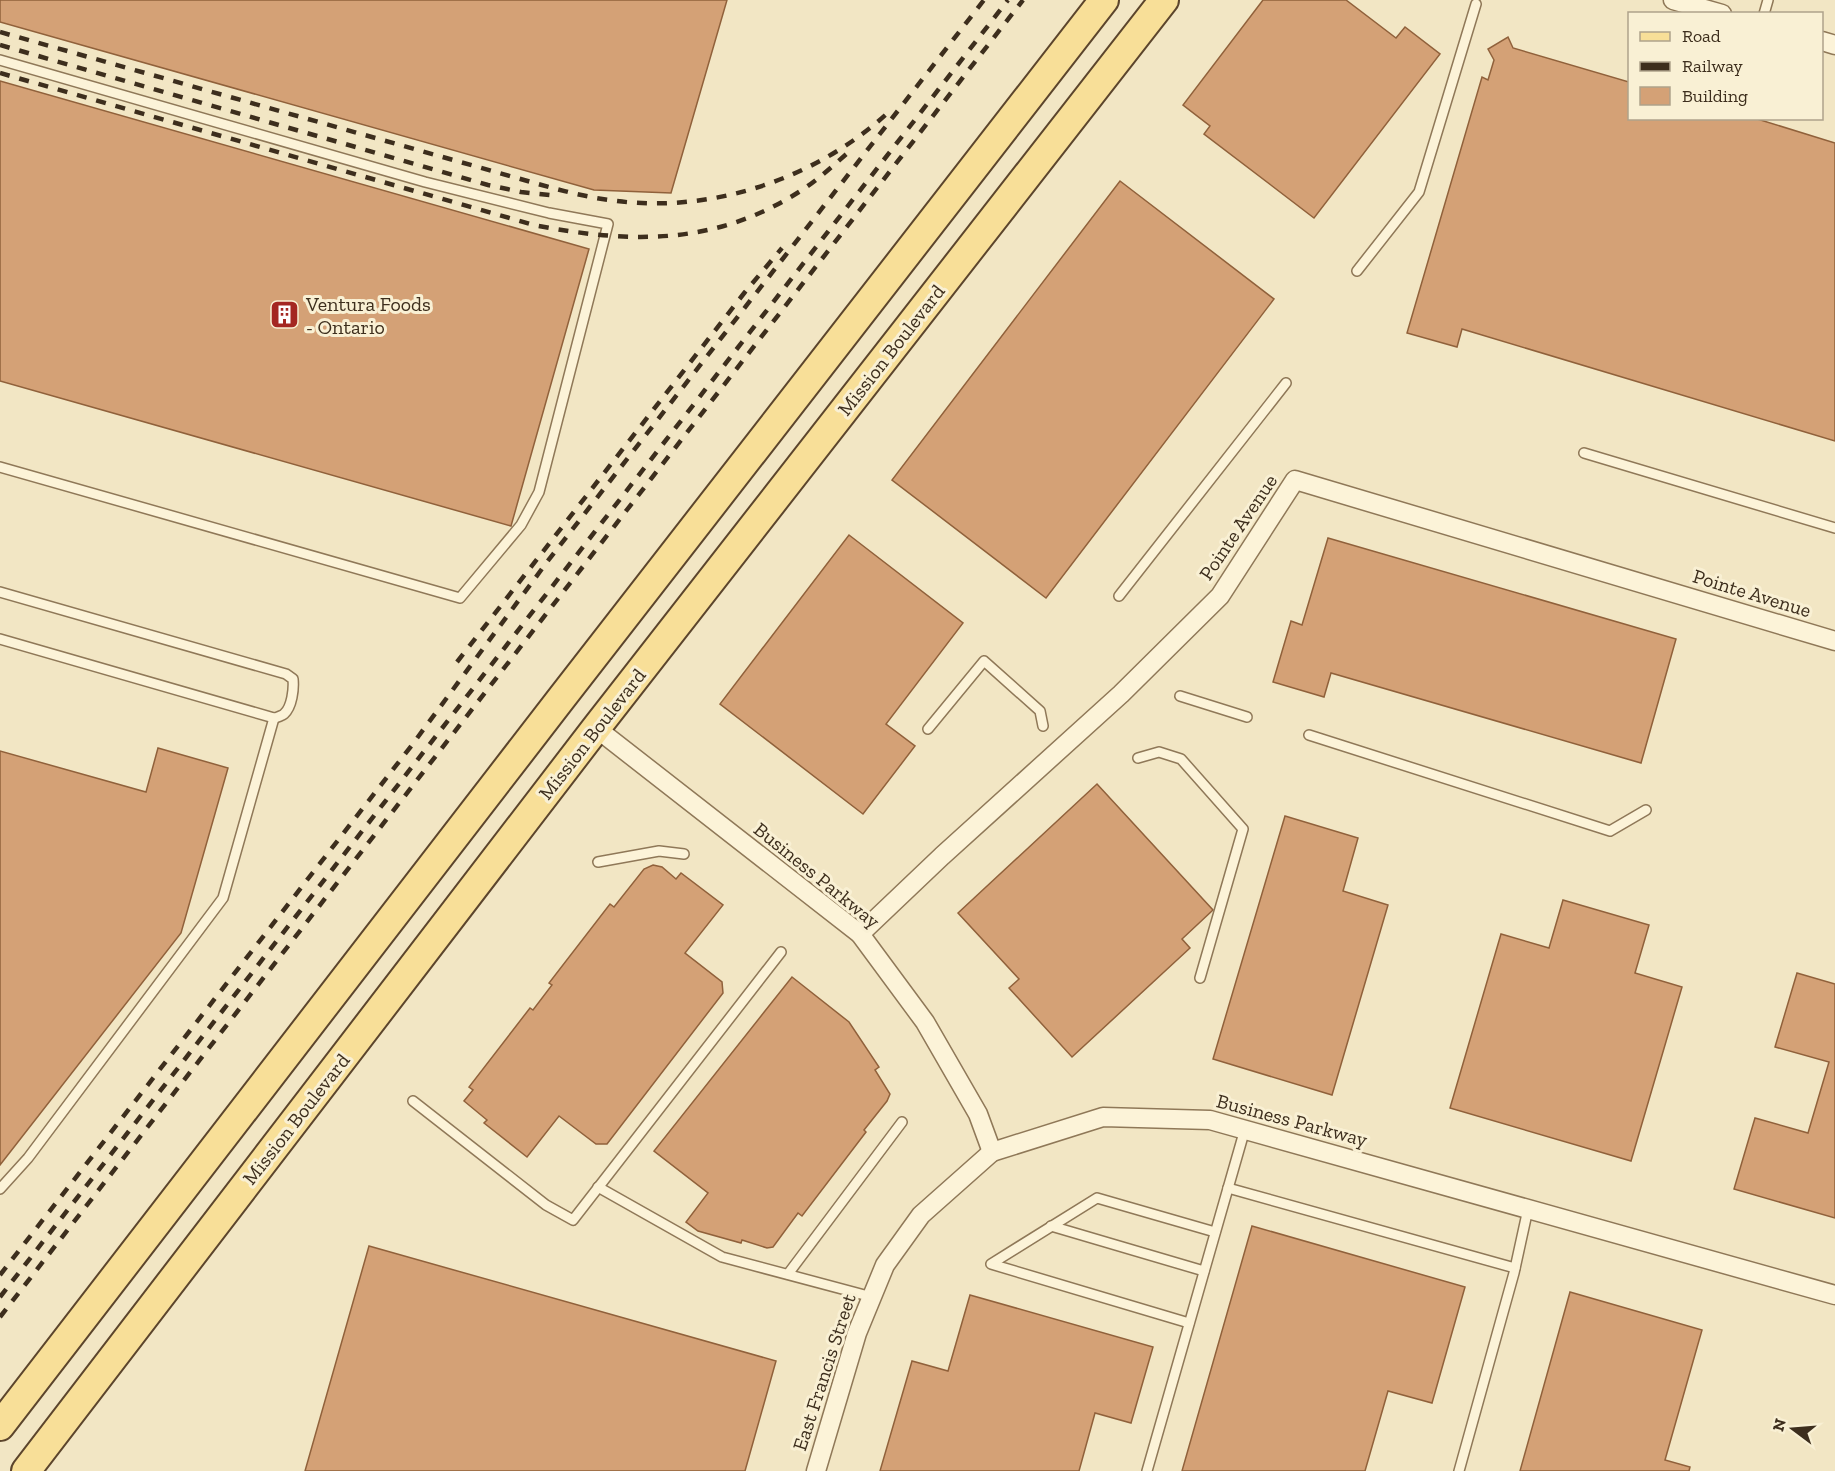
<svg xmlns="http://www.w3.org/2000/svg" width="1835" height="1471" font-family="'Zilla Slab',serif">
<rect width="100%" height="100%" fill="#f2e6c4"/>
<g fill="#d4a176" stroke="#90613b" stroke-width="1.5">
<polygon points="0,0 727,0 671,193 594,190 0,22"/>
<polygon points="1263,0 1346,0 1396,38 1405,27 1440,54 1314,218 1204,134 1210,126 1183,105"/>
<polygon points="1508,37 1513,48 1629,82 1629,118 1754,118 1835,143 1835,441 1462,329 1457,347 1407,333 1482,77 1488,80 1494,60 1488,49"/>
<polygon points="0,81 589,249 511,526 0,381"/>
<polygon points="1120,181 1274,299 1046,598 892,480"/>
<polygon points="849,535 963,623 886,724 915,746 863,814 720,704"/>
<polygon points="1328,538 1676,639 1641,763 1331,673 1324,697 1273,682 1291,621 1302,625"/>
<polygon points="158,748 228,768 181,933 0,1165 0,751 146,792"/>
<polygon points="1097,784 1213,910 1182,939 1190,948 1072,1057 1009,988 1019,979 958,913"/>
<polygon points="1285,816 1358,838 1343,891 1388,905 1332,1095 1213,1059"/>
<polygon points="653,865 662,867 676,879 681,873 723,905 685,953 722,982 723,993 607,1144 596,1144 559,1116 527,1157 484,1123 487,1120 464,1101 473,1090 469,1087 530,1008 533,1010 552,985 549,983 610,904 614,907 644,869"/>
<polygon points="1563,900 1649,925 1635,973 1682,987 1631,1161 1450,1108 1501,934 1549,948"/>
<polygon points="1797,973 1835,984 1835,1218 1734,1189 1755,1118 1808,1133 1829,1062 1775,1047"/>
<polygon points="792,977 849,1022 879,1067 875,1070 890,1094 887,1101 864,1130 866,1132 802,1216 798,1213 773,1247 767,1248 742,1240 741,1243 698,1231 686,1222 708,1193 654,1151"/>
<polygon points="1252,1226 1465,1287 1432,1403 1388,1391 1365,1471 1182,1471"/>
<polygon points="369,1246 776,1361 745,1471 305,1471"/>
<polygon points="1570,1292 1702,1330 1665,1460 1690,1467 1689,1471 1520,1471"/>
<polygon points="970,1295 1153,1347 1131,1423 1095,1413 1079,1471 880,1471 912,1361 948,1371"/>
</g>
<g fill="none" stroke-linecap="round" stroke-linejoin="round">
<defs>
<g id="service">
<polyline points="1764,14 1768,0"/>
<polyline points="0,60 425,182 549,213 608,224 539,492 521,525 460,598 0,467"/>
<polyline points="1357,271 1419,192 1476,4"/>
<polyline points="1584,453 1835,528"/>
<path d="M 0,592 L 286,674 L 293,679 C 294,689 292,707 284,714 C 283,715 276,718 274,718 L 0,639"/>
<polyline points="1119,596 1286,383"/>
<polyline points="1180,696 1247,717"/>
<polyline points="928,729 984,661 1040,711 1043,726"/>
<polyline points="1309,735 1610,831 1646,810"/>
<polyline points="1138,758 1159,752 1181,759 1243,829 1200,978"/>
<polyline points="598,862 659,851 684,854"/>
<polyline points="413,1101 546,1205 573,1220 781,952"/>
<polyline points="598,1187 722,1257 872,1297"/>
<polyline points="1228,1188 1515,1268"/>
<polyline points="0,1189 28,1158 223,898 274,718"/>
<polyline points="1051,1226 1204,1271"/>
<polyline points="788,1274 902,1122"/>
<polyline points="1189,1323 991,1264 1097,1198 1215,1232"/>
<polyline points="1147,1471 1245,1129"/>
<polyline points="1459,1471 1514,1273 1528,1209"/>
</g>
<g id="minor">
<polyline points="1673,0 1722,14"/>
<polyline points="1822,41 1835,45"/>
<polyline points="596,728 860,934 925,1022 978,1114 992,1152 1103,1117 1210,1120 1835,1295"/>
<polyline points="860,934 942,856 1121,694 1220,596 1295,480 1835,641"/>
<polyline points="816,1471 857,1333 885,1265 921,1215 992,1152"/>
</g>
<g id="primary">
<polyline points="0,1426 560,700 1104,0"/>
<polyline points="26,1471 596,728 1164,0"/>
</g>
</defs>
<use href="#service" stroke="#8f7858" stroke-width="12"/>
<use href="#minor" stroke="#8f7858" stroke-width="21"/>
<use href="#primary" stroke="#5c452c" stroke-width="32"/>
<use href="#service" stroke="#fcf3d8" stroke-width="9"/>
<use href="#minor" stroke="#fcf3d8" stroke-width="18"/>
<use href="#primary" stroke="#f8df98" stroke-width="28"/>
<g stroke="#3d2e1d" stroke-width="4.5" stroke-dasharray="10 10" stroke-linecap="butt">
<path d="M 0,32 L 524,180 C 552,188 580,196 609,200 C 710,215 818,179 892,109"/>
<polyline points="0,45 488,185 521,192 558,196"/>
<path d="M 0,73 L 534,225 C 632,244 718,246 805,188 C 821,177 836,163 851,150"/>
<polyline points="457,662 745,292 782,248"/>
<polyline points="0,1275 412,745 547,562 984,0"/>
<polyline points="0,1297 1008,0"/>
<polyline points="0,1317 1023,0"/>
</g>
</g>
<defs>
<symbol id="building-square" viewBox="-11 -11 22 22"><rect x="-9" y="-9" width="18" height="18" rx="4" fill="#a42722" stroke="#f9f0d4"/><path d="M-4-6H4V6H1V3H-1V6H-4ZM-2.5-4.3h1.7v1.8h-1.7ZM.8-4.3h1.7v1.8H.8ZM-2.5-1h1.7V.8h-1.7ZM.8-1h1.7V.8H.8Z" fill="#fff"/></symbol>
</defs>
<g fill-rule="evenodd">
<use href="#building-square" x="268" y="298" width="33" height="33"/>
</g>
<g text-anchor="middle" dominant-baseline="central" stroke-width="6" stroke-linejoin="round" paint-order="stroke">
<g font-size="20" fill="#3d2e1d" stroke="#f9f0d4" text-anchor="start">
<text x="306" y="304">Ventura Foods<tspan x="306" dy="23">- Ontario</tspan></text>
</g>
<g font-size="20" fill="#3d2e1d" stroke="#f9f0d4">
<text transform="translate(891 350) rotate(-52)">Mission Boulevard</text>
<text transform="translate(1238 527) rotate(-56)">Pointe Avenue</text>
<text transform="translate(1752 593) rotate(17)">Pointe Avenue</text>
<text transform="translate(592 734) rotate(-52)">Mission Boulevard</text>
<text transform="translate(817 875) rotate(39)">Business Parkway</text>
<text transform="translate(296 1119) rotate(-52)">Mission Boulevard</text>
<text transform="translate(1292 1120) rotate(15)">Business Parkway</text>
<text transform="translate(824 1372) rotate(-72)">East Francis Street</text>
</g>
</g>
<rect x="1628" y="12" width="195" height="108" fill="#f9f0d4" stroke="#aea28b" stroke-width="1.5"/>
<rect x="1640" y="32" width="30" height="9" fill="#f8df98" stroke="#aea28b" stroke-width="1.5"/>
<text x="1682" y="42" font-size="18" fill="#3d2e1d">Road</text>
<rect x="1640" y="62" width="30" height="9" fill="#3d2e1d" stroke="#aea28b" stroke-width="1.5"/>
<text x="1682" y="72" font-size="18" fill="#3d2e1d">Railway</text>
<rect x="1640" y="87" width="30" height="18" fill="#d4a176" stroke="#aea28b" stroke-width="1.5"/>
<text x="1682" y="102" font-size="18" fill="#3d2e1d">Building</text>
<g transform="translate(1793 1429) rotate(286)" stroke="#f9f0d4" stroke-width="4.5" paint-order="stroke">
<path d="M0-4.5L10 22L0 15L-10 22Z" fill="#3d2e1d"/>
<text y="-9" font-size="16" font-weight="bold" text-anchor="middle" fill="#3d2e1d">N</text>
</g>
</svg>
